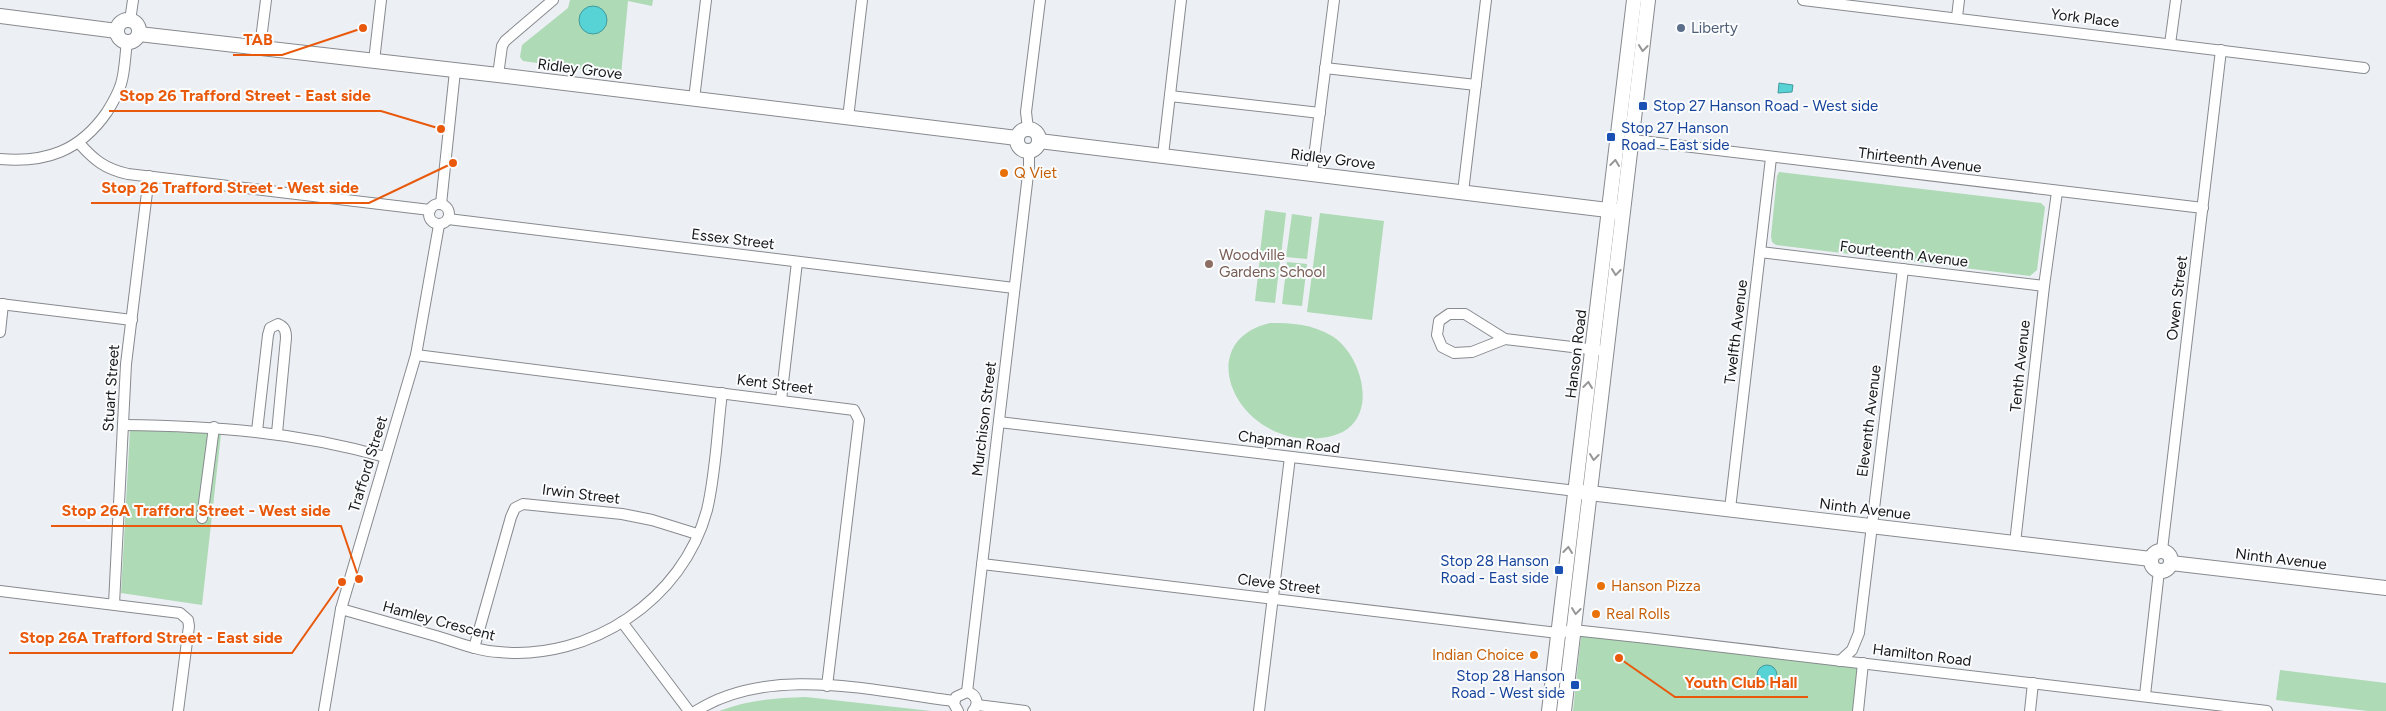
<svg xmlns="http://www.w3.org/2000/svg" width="2386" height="711" font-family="Figtree,sans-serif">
<rect width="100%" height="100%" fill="#eceff4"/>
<g fill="#aedab6">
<polygon points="570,0 653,0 652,6 628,1 621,75 523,61 520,57 522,45 568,8"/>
<polygon points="1779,172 2041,203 2045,207 2037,270 2030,276 1776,245 1772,242 1771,236 1777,176"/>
<polygon points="1265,210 1286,213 1281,255 1260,253"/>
<polygon points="1320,213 1384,221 1372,320 1307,312"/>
<polygon points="1292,214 1312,217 1307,259 1286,257"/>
<polygon points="1260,258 1280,261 1275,303 1255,301"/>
<polygon points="1287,262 1307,264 1302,306 1282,304"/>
<path d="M 1270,323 C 1292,323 1312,324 1332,336 C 1364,356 1381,424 1332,436 C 1243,458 1185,343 1270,323 Z"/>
<polygon points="130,430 221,434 202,605 121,593"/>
<polygon points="1581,636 1859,667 1854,711 1573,711"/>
<polygon points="2280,670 2386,683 2386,711 2368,711 2276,700"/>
<path d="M 806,697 L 931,711 L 719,711 C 748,700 775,698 806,697 Z"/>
</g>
<g fill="#57d3d5" stroke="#439a9c">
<circle cx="593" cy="20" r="14"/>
<polygon points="1779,83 1793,85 1792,92 1778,93"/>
<circle cx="1767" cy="675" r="10"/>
</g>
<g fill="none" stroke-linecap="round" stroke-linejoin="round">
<defs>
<g id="street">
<polyline points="1803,0 2364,68"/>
<polyline points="1957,17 1959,0"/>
<polyline points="130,21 133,0"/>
<polyline points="2170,44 2176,0"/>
<polyline points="260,47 266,0"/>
<polyline points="374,61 381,0"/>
<polyline points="1325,68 1476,85"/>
<polyline points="498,75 502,46 505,41 553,0"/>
<polyline points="1170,96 1320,113"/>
<polyline points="694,99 706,0"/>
<polyline points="848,118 862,0"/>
<polyline points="1028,129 1026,112 1040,0"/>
<polyline points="1633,140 2203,208"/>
<path d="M 79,143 C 94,160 105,169 128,174 L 430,210"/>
<polyline points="1163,155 1181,0"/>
<path d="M 0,159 C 46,163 80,151 107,112 C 112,104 118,94 121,84 C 125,71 125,56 127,42"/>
<polyline points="1312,173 1334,0"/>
<polyline points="1463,192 1486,0"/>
<circle cx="439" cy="214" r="10"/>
<polyline points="441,204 455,71"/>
<polyline points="448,219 1014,288"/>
<polyline points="1760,252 2044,286"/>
<polyline points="0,304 132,320"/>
<polyline points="0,332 3,304"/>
<polyline points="1505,339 1465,314 1449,314 1439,321 1437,335 1442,347 1454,353 1472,352 1505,339 1597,350"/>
<polyline points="416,355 854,410 859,420 827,686"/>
<polyline points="781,400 797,262"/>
<polyline points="999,422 1576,491"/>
<path d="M 123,425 C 214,426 298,432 385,457"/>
<path d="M 257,431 L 268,335 L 270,328 L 278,324 C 285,327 286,331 286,338 L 277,433"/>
<polyline points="1730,509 1771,158"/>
<polyline points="202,518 214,427"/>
<polyline points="2015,543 2044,286 2057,192"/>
<polyline points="2162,550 2221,50"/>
<polyline points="982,564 1558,633 1573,630 1647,638 2267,711"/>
<polyline points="0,591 180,613 188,620 189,626 178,711"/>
<polyline points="114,604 126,364 149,176"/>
<path d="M 341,609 C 373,618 405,627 436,636 C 457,642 477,651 499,652 C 590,661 683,600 707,510 C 716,472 717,432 722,393"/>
<polyline points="622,622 689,711"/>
<polyline points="474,648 511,517 515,508 523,504 622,514 652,520 697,534"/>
<polyline points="1840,661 1852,650 1859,633 1903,269"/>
<polyline points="967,692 1029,166 1029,150"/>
<polyline points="2145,695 2159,571"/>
<polyline points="977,705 1025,711"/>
<polyline points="324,711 341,609 416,355 439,225"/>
<path d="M 696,711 C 770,664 872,691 954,701"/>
<path d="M 958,711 L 954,704 L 956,697 L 967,692 C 976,694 980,703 973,711"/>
<polyline points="1259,711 1290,457"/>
<polyline points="1858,711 1863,663"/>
<polyline points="2030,711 2033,683"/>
</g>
<g id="secondary">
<polyline points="0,16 117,31"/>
<circle cx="128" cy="31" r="11"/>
<polyline points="139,34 498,75 1017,138"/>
<circle cx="1028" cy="140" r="11"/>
<polyline points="1039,141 1616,211"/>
<polyline points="1581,492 2151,559"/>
<circle cx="2161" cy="561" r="10"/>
<polyline points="2171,563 2386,588"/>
<polyline points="1549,711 1634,0"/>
<polyline points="1564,711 1648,0"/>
</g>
</defs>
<use href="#street" stroke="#878a8e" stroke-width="12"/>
<use href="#secondary" stroke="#878a8e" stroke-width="16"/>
<use href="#street" stroke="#fff" stroke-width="10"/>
<use href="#secondary" stroke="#fff" stroke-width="14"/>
</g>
<defs><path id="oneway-chevron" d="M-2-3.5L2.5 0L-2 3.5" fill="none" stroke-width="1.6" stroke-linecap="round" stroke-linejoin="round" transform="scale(1.25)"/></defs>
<g stroke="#969697">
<use href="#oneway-chevron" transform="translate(1643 48) rotate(96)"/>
<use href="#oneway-chevron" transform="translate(1615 163) rotate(-83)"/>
<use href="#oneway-chevron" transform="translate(1616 272) rotate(97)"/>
<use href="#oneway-chevron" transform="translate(1588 385) rotate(-83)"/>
<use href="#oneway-chevron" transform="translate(1594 457) rotate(97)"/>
<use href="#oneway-chevron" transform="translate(1568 550) rotate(-83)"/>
<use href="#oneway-chevron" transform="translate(1576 611) rotate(97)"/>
</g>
<circle fill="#5c6f8a" stroke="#fbfcfe" stroke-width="2" cx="1681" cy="28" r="5"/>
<g fill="#1a4fb4" stroke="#fbfcfe" stroke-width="2">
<rect x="1638" y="101" width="10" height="10" rx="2.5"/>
<rect x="1606" y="132" width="10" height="10" rx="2.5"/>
<rect x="1554" y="565" width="10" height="10" rx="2.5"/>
<rect x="1570" y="680" width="10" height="10" rx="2.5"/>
</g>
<g fill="#e8710a" stroke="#fbfcfe" stroke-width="2">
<circle cx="1004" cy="173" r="5"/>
<circle cx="1601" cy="586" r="5"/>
<circle cx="1596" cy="614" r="5"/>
<circle cx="1534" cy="655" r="5"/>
</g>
<circle fill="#8d6e63" stroke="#fbfcfe" stroke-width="2" cx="1209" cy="264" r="5"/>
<g text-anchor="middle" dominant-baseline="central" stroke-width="4" stroke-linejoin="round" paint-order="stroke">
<g font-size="15" fill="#151618" stroke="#fbfcfe">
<text transform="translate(2085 18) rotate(7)">York Place</text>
<text transform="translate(580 69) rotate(7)">Ridley Grove</text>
<text transform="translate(1333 159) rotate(7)">Ridley Grove</text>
<text transform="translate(1920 160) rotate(7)">Thirteenth Avenue</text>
<text transform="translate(733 239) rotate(7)">Essex Street</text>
<text transform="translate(1904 254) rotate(7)">Fourteenth Avenue</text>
<text transform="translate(2177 298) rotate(-83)">Owen Street</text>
<text transform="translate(1736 332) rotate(-83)">Twelfth Avenue</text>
<text transform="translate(1576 354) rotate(-83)">Hanson Road</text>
<text transform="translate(2020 366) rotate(-84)">Tenth Avenue</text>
<text transform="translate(775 384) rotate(7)">Kent Street</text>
<text transform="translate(111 388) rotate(-86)">Stuart Street</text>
<text transform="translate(984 419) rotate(-83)">Murchison Street</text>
<text transform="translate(1869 421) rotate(-83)">Eleventh Avenue</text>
<text transform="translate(1289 442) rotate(7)">Chapman Road</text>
<text transform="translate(368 464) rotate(-73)">Trafford Street</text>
<text transform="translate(581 494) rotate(7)">Irwin Street</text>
<text transform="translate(1865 509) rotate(7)">Ninth Avenue</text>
<text transform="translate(2281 559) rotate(7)">Ninth Avenue</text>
<text transform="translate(1279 584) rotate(7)">Cleve Street</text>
<text transform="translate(439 621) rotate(15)">Hamley Crescent</text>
<text transform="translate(1922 655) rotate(7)">Hamilton Road</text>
</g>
<g font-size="15" fill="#4e5e75" stroke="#fbfcfe" text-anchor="start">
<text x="1691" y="28">Liberty</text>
</g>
<g font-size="15" fill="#164399" stroke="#fbfcfe" text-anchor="start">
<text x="1653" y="106">Stop 27 Hanson Road - West side</text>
<text x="1621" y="128">Stop 27 Hanson<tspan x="1621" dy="17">Road - East side</tspan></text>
<text x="1549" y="561" text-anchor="end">Stop 28 Hanson<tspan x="1549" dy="17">Road - East side</tspan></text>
<text x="1565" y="676" text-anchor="end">Stop 28 Hanson<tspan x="1565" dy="17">Road - West side</tspan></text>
</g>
<g font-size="15" fill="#c56008" stroke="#fbfcfe" text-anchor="start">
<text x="1014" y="173">Q Viet</text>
<text x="1611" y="586">Hanson Pizza</text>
<text x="1606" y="614">Real Rolls</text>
<text x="1524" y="655" text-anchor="end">Indian Choice</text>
</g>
<g font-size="15" fill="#785e54" stroke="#fbfcfe" text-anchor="start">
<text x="1219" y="255">Woodville<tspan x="1219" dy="17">Gardens School</tspan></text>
</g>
</g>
<path fill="none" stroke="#e8590c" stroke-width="2" d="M363 28L282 55H233M441 129L381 111H109M453 163L369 203H91M359 579L341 526H51M342 582L292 653H9M1619 658L1675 697H1808"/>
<g fill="#e8590c" stroke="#fbfcfe" stroke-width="2">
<circle cx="363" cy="28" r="5"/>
<circle cx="441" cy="129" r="5"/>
<circle cx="453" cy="163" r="5"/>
<circle cx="359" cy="579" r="5"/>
<circle cx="342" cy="582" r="5"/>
<circle cx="1619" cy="658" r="5"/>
</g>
<g font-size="16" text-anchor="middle" font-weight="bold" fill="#e8590c" stroke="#fbfcfe" stroke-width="4" stroke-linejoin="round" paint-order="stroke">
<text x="258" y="45">TAB</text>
<text x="245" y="101">Stop 26 Trafford Street - East side</text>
<text x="230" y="193">Stop 26 Trafford Street - West side</text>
<text x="196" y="516">Stop 26A Trafford Street - West side</text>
<text x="151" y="643">Stop 26A Trafford Street - East side</text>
<text x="1741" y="688">Youth Club Hall</text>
</g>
</svg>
